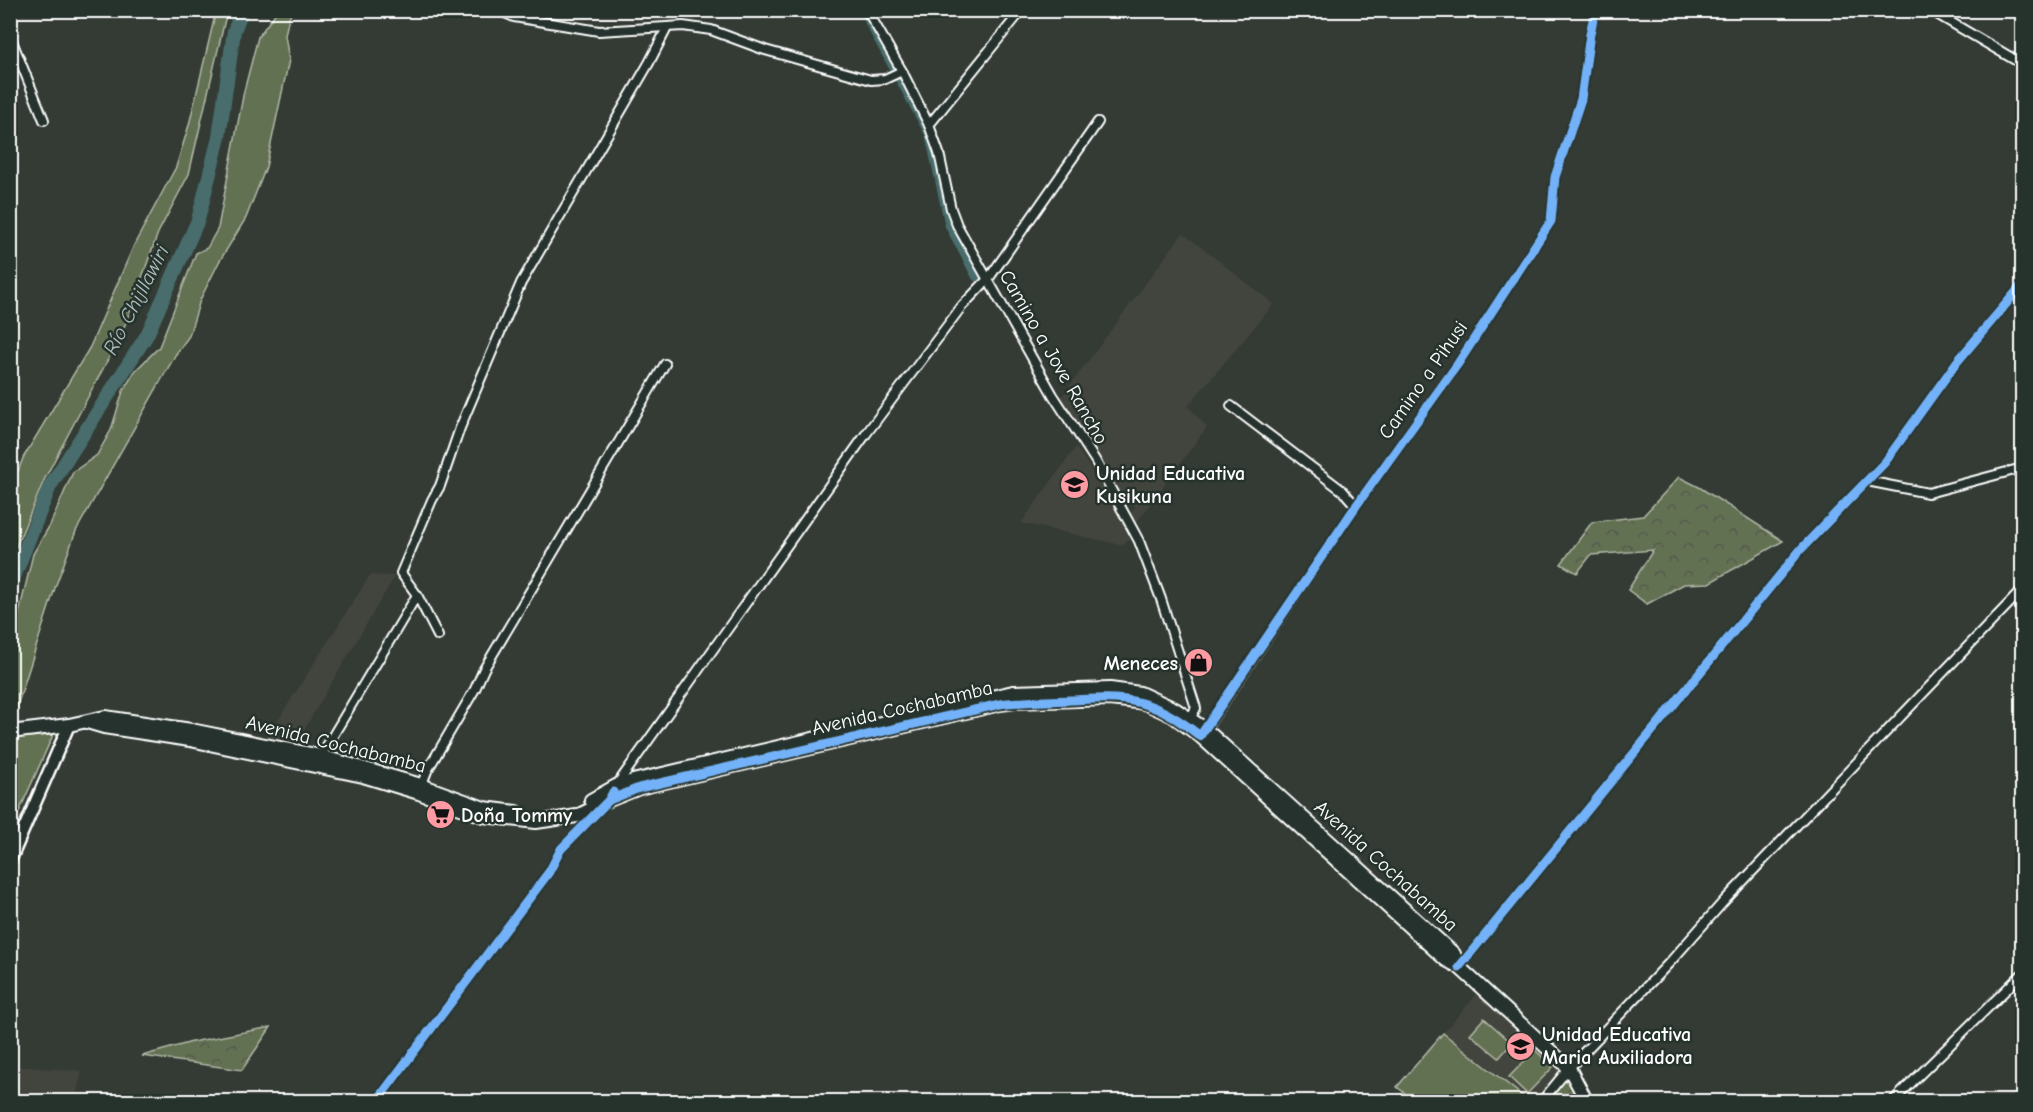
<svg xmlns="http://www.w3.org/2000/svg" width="2033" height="1112" font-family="'Comic Neue',sans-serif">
<defs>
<pattern id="forest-crowns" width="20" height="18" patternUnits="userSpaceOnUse" patternTransform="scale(1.5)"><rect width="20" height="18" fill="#647152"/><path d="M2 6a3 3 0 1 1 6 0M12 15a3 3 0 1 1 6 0" fill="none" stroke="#54594e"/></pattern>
<pattern id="park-dots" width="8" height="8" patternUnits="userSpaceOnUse" patternTransform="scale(1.5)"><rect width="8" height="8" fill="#647152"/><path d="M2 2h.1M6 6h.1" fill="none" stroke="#54594e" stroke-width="1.8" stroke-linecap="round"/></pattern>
</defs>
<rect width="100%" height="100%" fill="#333b34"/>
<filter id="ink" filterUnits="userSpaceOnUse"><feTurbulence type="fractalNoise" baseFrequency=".0167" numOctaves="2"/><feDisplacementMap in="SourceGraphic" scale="12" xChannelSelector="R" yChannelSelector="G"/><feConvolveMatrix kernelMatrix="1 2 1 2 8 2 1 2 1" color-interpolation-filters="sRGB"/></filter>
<g filter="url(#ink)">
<g fill="#42453c">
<polygon points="1183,233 1274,304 1188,406 1207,427 1137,522 1129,515 1135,507 1113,485 1113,478 1060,399"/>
<polygon points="1076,447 1113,503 1130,540 1121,545 1021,523"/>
<polygon points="370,575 395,576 295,745 266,739"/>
<polygon points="1478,993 1562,1069 1533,1101 1529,1101 1443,1033"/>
<polygon points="15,1066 82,1071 75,1101 11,1101 11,1067"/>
</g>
<g fill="#647152" stroke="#b2b8a8" stroke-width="1.5">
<polygon points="216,11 227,11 189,174 158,233 122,333 45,478 11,559 11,490 23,458 90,347 134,245 176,167 189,125"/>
<polygon points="277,11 293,11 289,17 285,35 289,60 266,167 246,218 219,262 200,300 189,336 176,354 76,531 56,585 11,725 11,636 16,626 33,554 50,525 73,472 97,455 111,430 123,391 135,371 159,347 196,253 207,248 218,228 244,91 258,37"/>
<polygon points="53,735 11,830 11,737"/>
<polygon points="1484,1018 1512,1043 1499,1058 1470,1034"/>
<polygon points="1443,1033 1529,1101 1415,1101 1397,1087"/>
<polygon points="1535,1050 1553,1067 1527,1094 1509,1077"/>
</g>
<g fill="url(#forest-crowns)" stroke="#b2b8a8" stroke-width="1.5">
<polygon points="1679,477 1699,487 1783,541 1709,583 1684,584 1647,604 1628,590 1653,550 1591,555 1577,573 1561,564 1592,522 1643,516"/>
<polygon points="271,1027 242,1070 142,1056 192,1042"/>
</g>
<polygon fill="url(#park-dots)" stroke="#b2b8a8" stroke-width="1.5" points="1570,1075 1583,1102 1547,1102"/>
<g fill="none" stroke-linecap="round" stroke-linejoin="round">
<polyline stroke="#486d6c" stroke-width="8" points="865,11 869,23 929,134 949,226 976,277"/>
<polyline stroke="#486d6c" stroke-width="14" points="10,587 50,486 147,335 198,220 219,137 234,31 242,10"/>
<defs>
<g id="street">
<polyline points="498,10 514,17 599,31 683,26 711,30 765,50 871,80 885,79 902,71"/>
<polyline points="867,10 902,71 929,125 939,153 951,209 957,225 1053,395 1095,460 1139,541 1161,599 1196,708 1189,721"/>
<polyline points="1930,10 2022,64"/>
<polyline points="10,36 44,120"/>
<polyline points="929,125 1022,10"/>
<polyline points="1231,406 1343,491 1356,506"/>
<polyline points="1867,481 1928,493 2022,468"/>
<polyline points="417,595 438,636"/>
<polyline points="1203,733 1356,506 1457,365 1551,221 1555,177 1581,99 1590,34 1595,10"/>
<polyline points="319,759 417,595 401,573 432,500 440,486 460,428 521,283 649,63 667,28"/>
<polyline points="616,786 866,434 962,306 989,278 1098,122"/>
<polyline points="420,789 427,771 475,689 484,669 665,364"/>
<polyline points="1459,967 1802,548 1885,462 1956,363 2022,285"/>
<polyline points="376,1102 549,872 561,849 601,808"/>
<polyline points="1541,1102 1569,1068 1671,961 1725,900 2022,590"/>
<polyline points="1892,1102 2022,974"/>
</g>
<polyline id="secondary" points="10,861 69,725"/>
<g id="primary">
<polyline points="87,722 104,727 190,740 363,776 419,793 483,816 536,822 577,816 609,800 639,788 1000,704 1016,702 1109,699 1137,702 1147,704 1173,716 1200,736 1446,960 1459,967 1569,1068 1587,1102"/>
<polyline points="10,732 69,725 105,717 191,730 320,756 421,785 484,808 516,812"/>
<polyline points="591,800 616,786 637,780 1013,692 1110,689 1140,693 1175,709 1205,729 1454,954 1459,967"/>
</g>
</defs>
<use href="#street" stroke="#fff" stroke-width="12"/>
<use href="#secondary" stroke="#fff" stroke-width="15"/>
<use href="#primary" stroke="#fff" stroke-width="16"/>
<use href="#street" stroke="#26332d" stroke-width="8"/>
<use href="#secondary" stroke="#26332d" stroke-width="10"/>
<use href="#primary" stroke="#26332d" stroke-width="12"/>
<defs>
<g id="cycleway">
<path d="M 609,800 L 639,788 L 1000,704 C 1023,701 1047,701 1070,700 C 1096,699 1123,696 1148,705 C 1168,712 1184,723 1200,736 L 1356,506 L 1457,365 L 1551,221 L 1555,177 L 1581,99 L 1590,34 L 1595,10"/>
<polyline points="1459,967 1802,548 1885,462 1956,363 2022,285"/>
<polyline points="376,1102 549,872 561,849 609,800 613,792"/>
</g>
</defs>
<use href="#cycleway" stroke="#26332d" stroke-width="13"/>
<use href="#cycleway" stroke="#73b2f8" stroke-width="9"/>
</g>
</g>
<defs>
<symbol id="school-disc" viewBox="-11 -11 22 22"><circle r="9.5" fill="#ff9aa2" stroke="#26332d"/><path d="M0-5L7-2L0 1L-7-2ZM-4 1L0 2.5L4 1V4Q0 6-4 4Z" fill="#111"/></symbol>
<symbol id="shop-disc" viewBox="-11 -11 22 22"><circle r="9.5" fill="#ff9aa2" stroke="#26332d"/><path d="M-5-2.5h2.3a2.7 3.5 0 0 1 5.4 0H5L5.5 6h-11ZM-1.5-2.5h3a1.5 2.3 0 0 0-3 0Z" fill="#111"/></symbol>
<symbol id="supermarket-disc" viewBox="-11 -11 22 22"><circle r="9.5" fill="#ff9aa2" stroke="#26332d"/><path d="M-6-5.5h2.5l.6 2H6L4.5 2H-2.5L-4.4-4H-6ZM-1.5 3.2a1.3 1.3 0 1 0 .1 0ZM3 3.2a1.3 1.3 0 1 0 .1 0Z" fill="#111"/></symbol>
</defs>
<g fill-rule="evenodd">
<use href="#school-disc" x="1058" y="468" width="33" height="33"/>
<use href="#shop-disc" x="1182" y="646" width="33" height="33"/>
<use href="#supermarket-disc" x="424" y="798" width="33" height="33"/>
<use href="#school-disc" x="1504" y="1030" width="33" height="33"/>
</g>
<g text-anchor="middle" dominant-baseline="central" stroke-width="5" stroke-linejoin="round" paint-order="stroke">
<g font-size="20" fill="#fff" stroke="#26332d">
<text transform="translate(1054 357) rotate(60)">Camino a Jove Rancho</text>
<text transform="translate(1423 380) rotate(-55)">Camino a Pihusi</text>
<text transform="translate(902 708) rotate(-13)">Avenida Cochabamba</text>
<text transform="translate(336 744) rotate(14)">Avenida Cochabamba</text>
<text transform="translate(1386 866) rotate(42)">Avenida Cochabamba</text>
</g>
<g font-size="20" font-weight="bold" fill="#fff" stroke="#26332d" text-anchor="start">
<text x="1096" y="473">Unidad Educativa<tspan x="1096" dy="23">Kusikuna</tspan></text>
<text x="1178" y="663" text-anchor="end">Meneces</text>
<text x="461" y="815">Doña Tommy</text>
<text x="1542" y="1034">Unidad Educativa<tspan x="1542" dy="23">Maria Auxiliadora</tspan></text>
</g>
<g font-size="21" font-style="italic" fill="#adbdbd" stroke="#26332d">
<text transform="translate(136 300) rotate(-63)">Río Chijllawiri</text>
</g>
</g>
<rect width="2033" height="1112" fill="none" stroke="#26332d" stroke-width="36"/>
<rect x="18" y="18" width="1997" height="1076" fill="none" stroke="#fff" stroke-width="2" filter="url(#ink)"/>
</svg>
